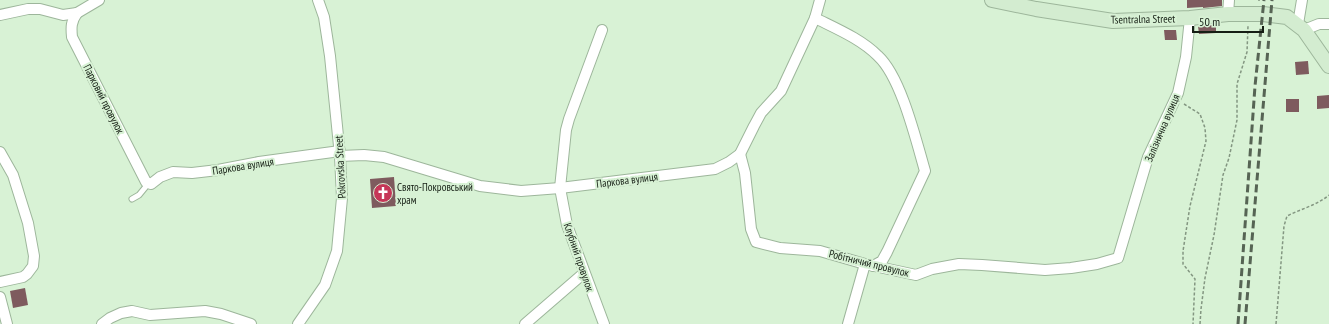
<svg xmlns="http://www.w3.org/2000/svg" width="1329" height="324" font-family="'PT Sans Narrow',sans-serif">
<rect width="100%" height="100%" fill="#d8f2d5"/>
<g fill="#7e5b5e">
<polygon points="1187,0 1222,0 1222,6 1203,8 1203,7 1187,8"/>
<polygon points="1216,25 1216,33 1199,34 1198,26"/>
<polygon points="1164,30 1176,30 1177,40 1165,40"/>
<polygon points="1308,61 1309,74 1296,75 1295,62"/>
<polygon points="1329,95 1329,108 1317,109 1317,96"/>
<rect x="1286" y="99" width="13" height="13"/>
<polygon points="394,177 396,206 372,208 370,179"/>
<polygon points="25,288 28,305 13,308 10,291"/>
</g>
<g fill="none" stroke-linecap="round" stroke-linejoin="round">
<defs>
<polyline id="lane" points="132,199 139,195 148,184"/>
<g id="street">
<path d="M 77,13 C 71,22 71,27 72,37 L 146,182 L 151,184 L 160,177 L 173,172 L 192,173 L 218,170 L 259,162 L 340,151"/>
<polyline points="1228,14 1229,0"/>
<polyline points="0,15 28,9 40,9 63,15 77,13 99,0"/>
<path d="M 815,18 C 837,29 861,39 878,56 C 901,77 916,140 925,171 L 887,252 L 882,261 L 873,266"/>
<polyline points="1298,24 1302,0"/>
<polyline points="602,30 569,119 566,130 560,188 567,225 604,324"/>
<polyline points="1304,30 1319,24 1329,24"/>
<polyline points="0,152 13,175 28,223 34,256 33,266 27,274 23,277 0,282"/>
<polyline points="740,154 745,173 751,229 756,242 780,248 820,251 865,264 916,275 932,269 959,264 982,265 1045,270 1071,268 1097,264 1118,258 1148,157 1178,93 1186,57 1190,18"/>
<polyline points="340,156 364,155 384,157 480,186 521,191 560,188 715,169 729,162 740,154 754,126 761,113 781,91 815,18 820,0"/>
<polyline points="0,297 7,324"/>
<polyline points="102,324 110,318 121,313 132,311 150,315 205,311 221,314 251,324"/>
<polyline points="298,324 325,285 337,251 342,198 340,156 330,56 324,17 318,0"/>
<polyline points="525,324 584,273"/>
<polyline points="848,324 865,264"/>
</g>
<polyline id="secondary" points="992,0 1036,9 1113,21 1190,18 1228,14 1263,14 1287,17 1304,30 1329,66"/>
</defs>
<use href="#lane" stroke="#9db69b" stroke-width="7"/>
<use href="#street" stroke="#9db69b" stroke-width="12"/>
<use href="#secondary" stroke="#9db69b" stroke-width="16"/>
<g stroke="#839681" stroke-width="1.5" stroke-dasharray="3 2" stroke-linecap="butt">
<polyline points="1259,1 1259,0"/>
<polyline points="1184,104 1200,114 1205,128 1206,141 1190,206 1183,251 1183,264 1195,279 1193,324"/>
<polyline points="1200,324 1201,309 1205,278 1214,235 1223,175 1229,158 1237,120 1237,84 1247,52 1248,26"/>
<path d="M 1276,324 L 1284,226 L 1287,216 C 1301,209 1317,205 1329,195"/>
</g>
<use href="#lane" stroke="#fff" stroke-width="5"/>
<use href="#street" stroke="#fff" stroke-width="10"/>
<use href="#secondary" stroke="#d3ecd0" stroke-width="14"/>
<g stroke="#566454" stroke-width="3" stroke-dasharray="8 4" stroke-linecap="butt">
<polyline points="1238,324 1255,86 1264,0"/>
<polyline points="1245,324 1272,0"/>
</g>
</g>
<defs>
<symbol id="church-disc" viewBox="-11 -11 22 22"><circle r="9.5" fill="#c63758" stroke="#d8f2d5"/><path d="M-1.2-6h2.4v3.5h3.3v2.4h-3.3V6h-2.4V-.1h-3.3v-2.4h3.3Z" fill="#fff"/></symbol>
</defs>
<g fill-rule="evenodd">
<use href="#church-disc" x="372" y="182" width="22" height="22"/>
</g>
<g text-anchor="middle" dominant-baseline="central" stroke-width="4" stroke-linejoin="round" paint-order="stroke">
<g font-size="11" fill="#151e14" stroke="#d8f2d5">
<text transform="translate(1143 19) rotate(-1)">Tsentralna Street</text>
<text transform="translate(104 99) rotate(63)">Парковий провулок</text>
<text transform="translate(1162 128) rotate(-67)">Залізнична вулиця</text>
<text transform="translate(243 166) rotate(-9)">Паркова вулиця</text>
<text transform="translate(340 167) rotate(-93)">Pokrovska Street</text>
<text transform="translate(627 180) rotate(-7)">Паркова вулиця</text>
<text transform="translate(579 257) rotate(71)">Клубний провулок</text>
<text transform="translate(869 263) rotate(14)">Робітничий провулок</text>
</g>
<g font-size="11" fill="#151e14" stroke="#d8f2d5" text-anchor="start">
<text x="397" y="187">Свято-Покровський<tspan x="397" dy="13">храм</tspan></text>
</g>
</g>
<path d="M1193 26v6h70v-6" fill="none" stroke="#151e14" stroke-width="2"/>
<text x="1199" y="26" font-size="12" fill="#151e14" stroke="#d8f2d5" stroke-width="3" paint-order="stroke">50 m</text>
</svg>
